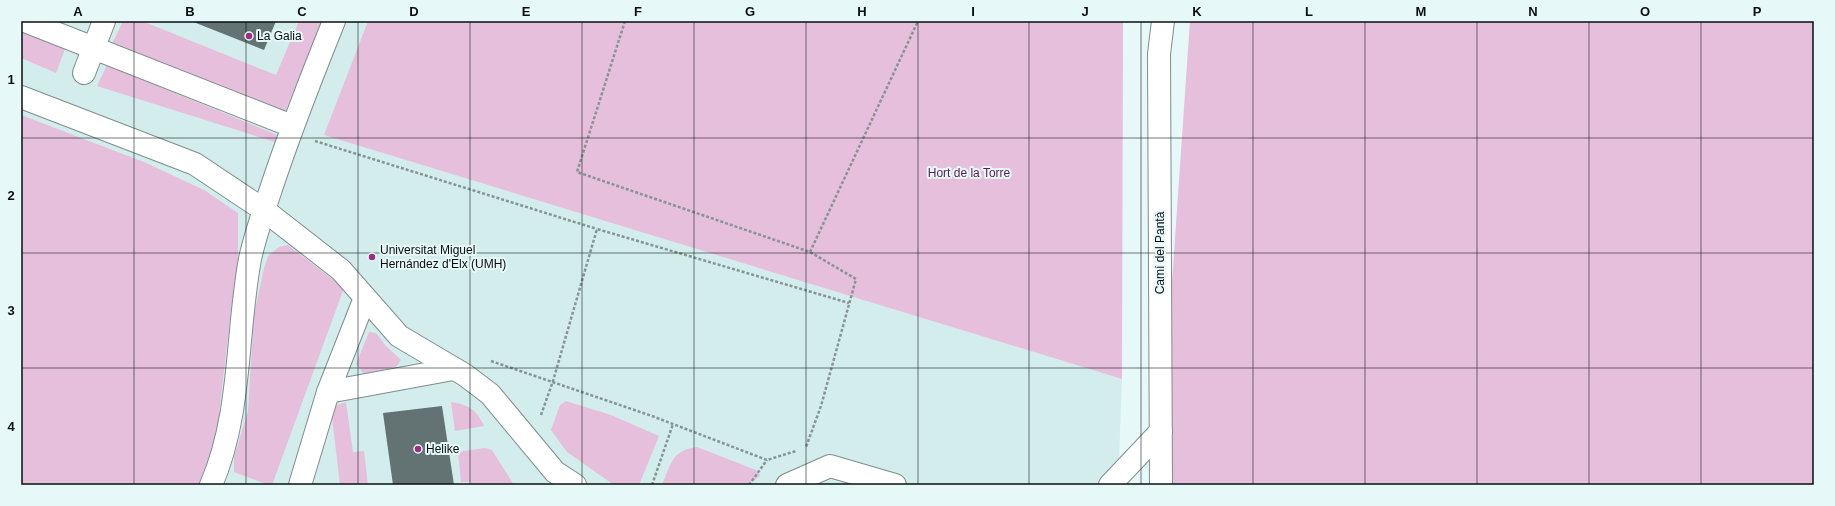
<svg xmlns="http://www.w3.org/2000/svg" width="1835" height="506" font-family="Helvetica,sans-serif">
<rect width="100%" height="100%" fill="#e6f8f7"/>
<polygon fill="#d2edec" points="21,21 368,21 325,135 1122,379 1118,485 21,485"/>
<g fill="#e5bfdb">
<polygon points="123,21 142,21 276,75 299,21 323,21 283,116 110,48"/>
<polygon points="368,21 1123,21 1122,379 324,135"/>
<polygon points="1190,21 1814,21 1814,485 1158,485"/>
<polygon points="21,31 65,49 56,73 21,58"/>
<polygon points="107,65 277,135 275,142 97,86"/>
<polygon points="21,115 144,162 204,190 238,213 238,265 231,310 217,432 199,485 21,485"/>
<polygon points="288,245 344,288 272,485 269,485 234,472 234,457 248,411 254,315 264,268 268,256 279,247"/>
<polygon points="369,332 376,333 386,346 401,360 396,367 364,374 356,364"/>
<polygon points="566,401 611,415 659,436 639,485 614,485 567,452 551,430 560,405"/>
<polygon points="346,402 353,452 364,451 368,485 340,485 332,417 334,406"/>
<path d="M 451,402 C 469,405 476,409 484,426 L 455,431 Z"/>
<path d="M 697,447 L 756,470 L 760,476 L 746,485 L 662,485 C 671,464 672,450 697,447 Z"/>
<polygon points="485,448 492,450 514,485 471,485 471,482 461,482 458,452"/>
</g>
<g fill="#637272">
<polygon points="191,21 276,21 264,50"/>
<polygon points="442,406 454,485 393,485 383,413"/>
</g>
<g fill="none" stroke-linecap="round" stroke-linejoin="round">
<defs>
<g id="minor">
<polyline points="25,21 292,126"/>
<polyline points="84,73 104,21"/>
<polyline points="21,97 195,164 264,210 341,270 399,336 465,375 490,394 555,472 575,485"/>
<polyline points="328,392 453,369"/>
<path d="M 211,485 C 242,414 236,334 250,259 C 255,236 263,213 270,192 C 289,134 311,78 334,21"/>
<polyline points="300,485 328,392 365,298"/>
<polyline points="787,485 830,466 895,485"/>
<polyline points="1110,485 1161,431"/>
<polyline points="1161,485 1159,54 1163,21"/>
</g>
</defs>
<use href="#minor" stroke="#7e8e8e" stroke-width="24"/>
<g stroke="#879493" stroke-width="2.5" stroke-dasharray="3 2" stroke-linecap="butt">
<polyline points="625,21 577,172 810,252 856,279 821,406 806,447"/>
<polyline points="315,141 597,229"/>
<polyline points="810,252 918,21"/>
<polyline points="491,361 652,416 767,460 796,451"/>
<polyline points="541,415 553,381 597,229 849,303"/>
<polyline points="652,485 673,424"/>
<polyline points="749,485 767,460"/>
</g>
<use href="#minor" stroke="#fff" stroke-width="22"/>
</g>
<path fill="none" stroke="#090f0f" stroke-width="1" stroke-opacity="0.55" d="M 134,21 L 134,485M 246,21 L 246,485M 358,21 L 358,485M 470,21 L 470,485M 582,21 L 582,485M 694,21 L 694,485M 806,21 L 806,485M 918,21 L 918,485M 1029,21 L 1029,485M 1141,21 L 1141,485M 1253,21 L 1253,485M 1365,21 L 1365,485M 1477,21 L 1477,485M 1589,21 L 1589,485M 1701,21 L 1701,485M 21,138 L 1814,138M 21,253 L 1814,253M 21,368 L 1814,368"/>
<g fill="#9d2c89" stroke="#e6f8f7" stroke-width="1.5">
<circle cx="249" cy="36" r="4"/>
<circle cx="372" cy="257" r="4"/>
<circle cx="418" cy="449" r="4"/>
</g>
<g text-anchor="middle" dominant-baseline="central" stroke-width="4" stroke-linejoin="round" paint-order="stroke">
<g font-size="12" fill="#090f0f" stroke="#e6f8f7" text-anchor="start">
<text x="257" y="36">La Galia</text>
<text x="380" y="250">Universitat Miguel<tspan x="380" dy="14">Hernández d'Elx (UMH)</tspan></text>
<text x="426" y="449">Helike</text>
</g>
<g font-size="12" fill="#5e1b52" stroke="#e6f8f7">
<text x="969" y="173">Hort de la Torre</text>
</g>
<g font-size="12" fill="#090f0f" stroke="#e6f8f7">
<text transform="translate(1160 253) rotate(-90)">Camí del Pantà</text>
</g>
</g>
<rect width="1835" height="506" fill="none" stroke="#e6f8f7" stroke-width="44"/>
<rect x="22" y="22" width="1791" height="462" fill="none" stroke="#090f0f" stroke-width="1.5"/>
<g font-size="13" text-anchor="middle" font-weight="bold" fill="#090f0f">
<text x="78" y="16">A</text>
<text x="190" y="16">B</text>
<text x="302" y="16">C</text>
<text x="414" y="16">D</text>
<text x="526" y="16">E</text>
<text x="638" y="16">F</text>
<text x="750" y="16">G</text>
<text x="862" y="16">H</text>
<text x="973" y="16">I</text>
<text x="1085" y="16">J</text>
<text x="1197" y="16">K</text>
<text x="1309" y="16">L</text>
<text x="1421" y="16">M</text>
<text x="1533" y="16">N</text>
<text x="1645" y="16">O</text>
<text x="1757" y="16">P</text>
<text x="11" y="84">1</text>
<text x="11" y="200">2</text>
<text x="11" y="315">3</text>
<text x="11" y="431">4</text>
</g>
</svg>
